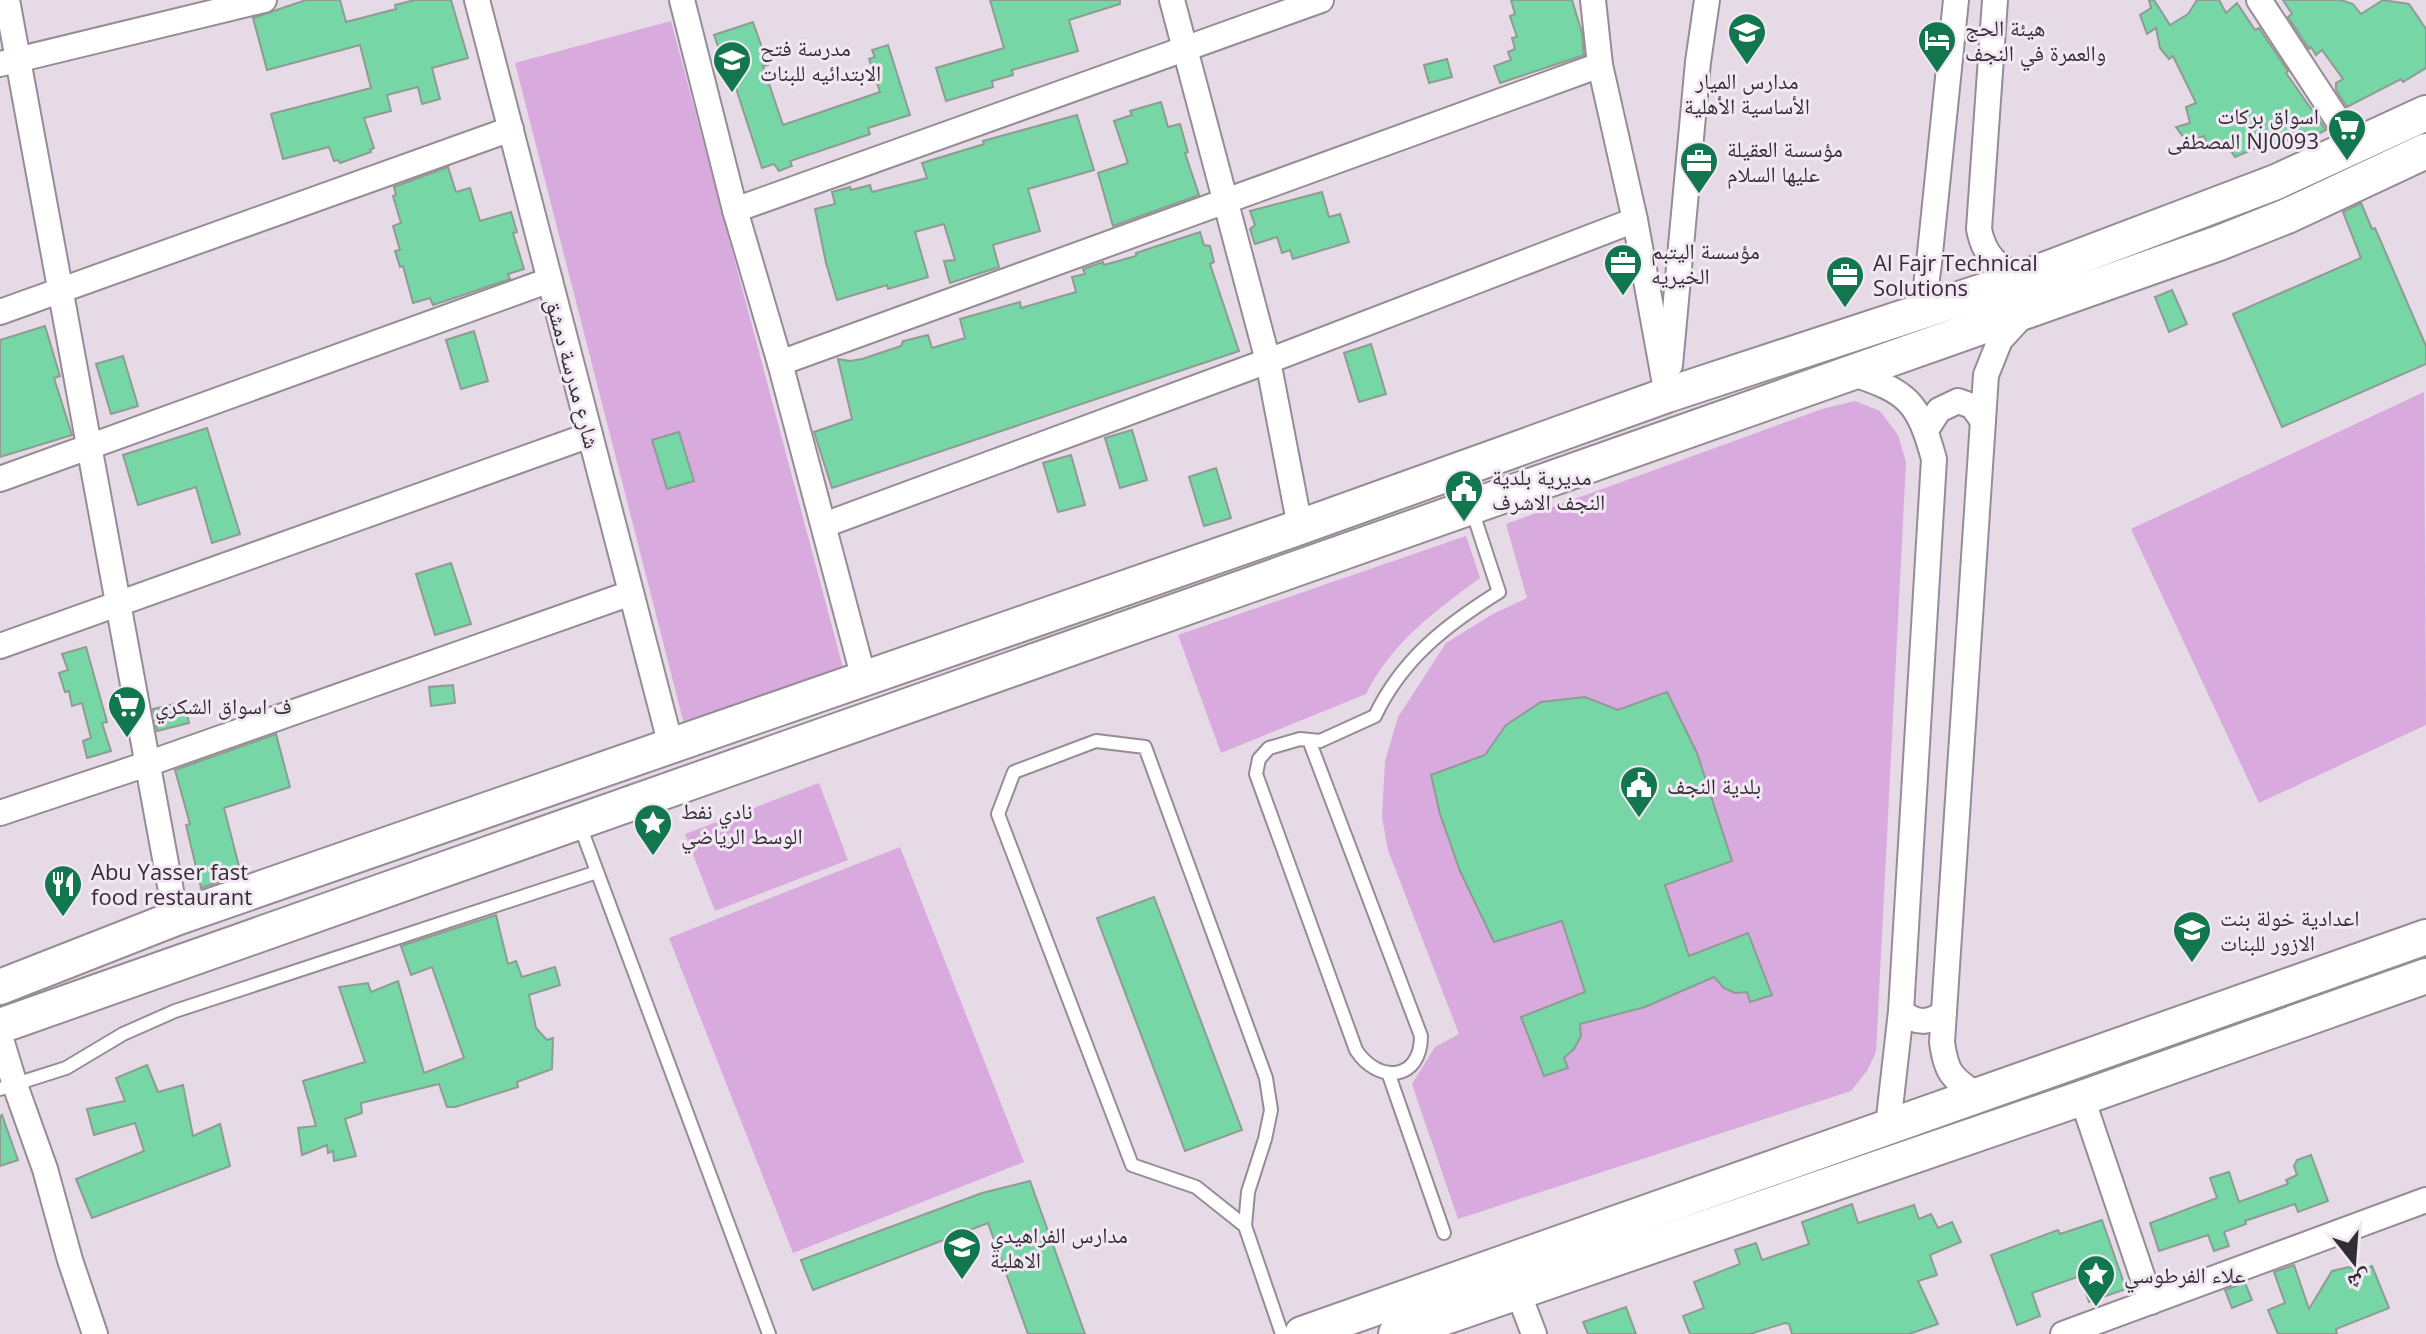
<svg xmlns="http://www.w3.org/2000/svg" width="2426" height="1334" font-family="'Open Sans','Noto Naskh Arabic',sans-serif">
<rect width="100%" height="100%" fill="#e5dae6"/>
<g fill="#d8aade">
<polygon points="671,21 843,668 684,724 515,63"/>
<polygon points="2424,392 2426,725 2259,803 2131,529"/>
<polygon points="1855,401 1880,411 1898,435 1906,462 1876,1052 1867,1071 1851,1091 1458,1219 1412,1084 1435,1047 1459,1034 1388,850 1382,817 1385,761 1398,717 1446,643 1493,614 1527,598 1506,524 1822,409"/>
<path d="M 1466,536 L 1480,578 C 1434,612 1392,642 1366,694 L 1221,753 L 1178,635 Z"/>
<polygon points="819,783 848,860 715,911 685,834"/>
<polygon points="900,847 1024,1162 793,1253 669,938"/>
</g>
<g fill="#76d6a5" stroke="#8e9c94" stroke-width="2">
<polygon points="306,0 340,0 346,22 396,9 395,5 415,0 451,0 468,58 432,68 440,99 422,104 418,87 387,95 391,111 364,118 374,148 370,150 371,152 340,163 338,160 334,161 329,147 283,159 271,114 371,88 360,45 267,70 253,18"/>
<polygon points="990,0 1120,0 1120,4 1069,20 1078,51 1012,70 1013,75 992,81 993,87 946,101 936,68 1004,48"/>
<polygon points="1511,0 1572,0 1582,33 1584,55 1500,83 1494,66 1511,60 1508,52 1515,49 1512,38 1517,37 1510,16 1515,14"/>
<polygon points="2149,0 2154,0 2170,25 2188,14 2197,0 2219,0 2226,13 2237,3 2255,30 2259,28 2288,71 2286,73 2326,130 2309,139 2304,131 2279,145 2277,143 2259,151 2256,148 2235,157 2225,142 2208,148 2204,136 2187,142 2176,127 2190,123 2186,107 2196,103 2173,56 2169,59 2160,48 2156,28 2147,34 2140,15 2151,8"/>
<polygon points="2283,0 2341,0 2353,4 2361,14 2383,0 2409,4 2426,29 2426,68 2403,82 2401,79 2347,107 2336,90 2336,83 2343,79 2322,50 2316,55 2311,47 2309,49 2288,17 2292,14"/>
<polygon points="753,22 768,65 763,66 783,125 880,92 869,59 875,57 872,50 888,45 910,115 868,128 870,134 790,161 792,166 779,171 774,164 762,168 733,79 730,80 714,35"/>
<polygon points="1447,59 1452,77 1429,83 1424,65"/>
<polygon points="1161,102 1168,127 1180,124 1188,152 1185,153 1199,195 1113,226 1098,173 1128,163 1114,121 1132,115 1130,111"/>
<polygon points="1077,115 1094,170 1028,189 1040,231 993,245 999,267 950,283 944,261 955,260 944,224 915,232 928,277 888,289 887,285 837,300 826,263 815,209 835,204 832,192 850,187 851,190 870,185 872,192 927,178 922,163 984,144 983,141"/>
<polygon points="448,167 456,192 470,188 480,221 511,212 517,232 513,233 524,269 508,274 510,279 460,296 433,305 430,298 413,303 403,266 400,267 395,251 400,250 393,226 401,223 393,196 396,195 394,187"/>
<polygon points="1322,192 1329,217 1340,214 1349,242 1293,259 1290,250 1282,253 1277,237 1255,244 1250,229 1255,225 1250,211"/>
<polygon points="2361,203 2372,229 2375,228 2426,346 2426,364 2282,427 2233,314 2361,258 2343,212"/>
<polygon points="1200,232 1204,245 1210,246 1214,262 1210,264 1239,351 832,488 814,432 852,419 838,359 850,361 862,359 901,346 903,341 928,335 932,348 965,338 960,319 1020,302 1021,308 1076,292 1072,277 1085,274 1083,269 1103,262 1104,265 1136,256 1136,253"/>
<polygon points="2172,290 2187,324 2169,332 2155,297"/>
<polygon points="45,326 60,376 54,378 72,435 0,457 0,340"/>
<polygon points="474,331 488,381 461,389 446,340"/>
<polygon points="1371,344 1386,394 1359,402 1344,353"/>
<polygon points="123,356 138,406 111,414 96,364"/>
<polygon points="207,428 240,534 212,543 196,487 138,505 123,455"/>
<polygon points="1132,430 1147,480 1120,488 1105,438"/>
<polygon points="679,432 694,481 667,489 652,440"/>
<polygon points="1071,455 1085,505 1058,512 1043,463"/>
<polygon points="1216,468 1231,518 1204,526 1189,477"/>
<polygon points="451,563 471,624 435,635 416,574"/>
<polygon points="86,647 107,722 102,723 111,751 87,758 83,741 91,738 82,703 72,706 69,691 65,692 59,673 68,670 62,654"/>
<polygon points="453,685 455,703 431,706 429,687"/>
<polygon points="1667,692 1697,753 1732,861 1665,885 1689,956 1748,933 1772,995 1750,1002 1747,992 1735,993 1724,988 1714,977 1645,1007 1580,1024 1581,1036 1574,1049 1564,1058 1568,1068 1544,1076 1521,1017 1585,992 1562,921 1494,942 1460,871 1440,814 1431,775 1485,755 1506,725 1541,702 1585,697 1618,710"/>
<polygon points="184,702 189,723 157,731 153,709"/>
<polygon points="276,734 290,787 224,808 241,874 201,888 186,825 190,824 175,770"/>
<polygon points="1154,897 1242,1130 1185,1151 1097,918"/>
<polygon points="496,915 508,964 516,961 522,977 555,967 560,985 529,995 536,1028 547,1040 553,1038 552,1069 517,1082 518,1087 455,1107 447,1107 439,1084 361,1103 362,1113 345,1119 356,1156 334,1161 333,1151 328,1153 327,1145 302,1155 298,1128 316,1126 303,1081 365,1062 339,987 368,983 371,992 398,981 424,1073 464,1058 432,967 411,975 401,946"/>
<polygon points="147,1065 158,1092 183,1085 193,1136 220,1124 230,1166 92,1218 76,1179 144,1151 135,1123 94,1135 87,1109 125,1101 116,1078"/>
<polygon points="2,1115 18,1160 0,1166 0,1116"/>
<polygon points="2311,1155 2328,1201 2298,1212 2295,1204 2245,1221 2246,1224 2224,1232 2229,1246 2214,1251 2208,1235 2159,1251 2150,1223 2217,1198 2210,1178 2229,1172 2239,1202 2288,1184 2286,1180 2297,1175 2294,1166 2297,1160"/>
<polygon points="1030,1181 1085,1334 1028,1334 988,1223 813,1290 801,1260 982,1193"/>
<polygon points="1852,1204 1858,1223 1914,1205 1919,1219 1931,1214 1938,1228 1952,1222 1961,1242 1930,1255 1937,1275 1918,1281 1938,1324 1909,1334 1792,1334 1789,1324 1785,1323 1750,1334 1690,1334 1683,1316 1704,1308 1694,1282 1740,1264 1735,1250 1756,1243 1762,1260 1809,1244 1802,1222"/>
<polygon points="2102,1220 2126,1289 2089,1302 2080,1276 2032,1293 2040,1316 2017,1325 1991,1255 2058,1230 2060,1234"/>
<polygon points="2294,1265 2309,1309 2332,1271 2349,1267 2359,1271 2372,1266 2389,1308 2336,1329 2337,1334 2278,1334 2268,1310 2285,1303 2274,1272"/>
<polygon points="2245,1283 2252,1300 2232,1308 2225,1290"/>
<polygon points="1626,1307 1636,1334 1588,1334 1583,1322"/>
</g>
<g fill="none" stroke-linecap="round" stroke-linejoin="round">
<defs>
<g id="lane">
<path d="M 1309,740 L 1421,1036 C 1421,1081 1378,1084 1356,1050 L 1256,774 L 1259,759 L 1269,748 L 1300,739 L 1320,741 L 1375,716 C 1402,659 1446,625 1499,592 L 1472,510"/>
<polyline points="579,823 769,1334"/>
<polyline points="1389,1075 1444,1233"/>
<polyline points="0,1089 66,1068 123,1034 175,1011 597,872"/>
<polyline points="1245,1226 1196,1187 1132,1165 998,814 1014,772 1096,741 1145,747 1266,1078 1271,1110 1265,1139 1248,1192 1245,1226 1282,1334"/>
</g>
<g id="street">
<polyline points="7,0 176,918"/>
<polyline points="477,0 671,746"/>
<polyline points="682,0 735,210 780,363 864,679"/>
<polyline points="1172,0 1268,361 1300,527"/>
<polyline points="1593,0 1600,65 1635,220 1667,395"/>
<path d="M 1995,0 L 1979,229 C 1984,256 1998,268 2023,278"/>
<polyline points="2259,0 2354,145"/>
<polyline points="0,64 264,0"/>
<polyline points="735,210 1321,0"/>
<polyline points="0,312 511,129"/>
<polyline points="1913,313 1926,286 1929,263 1956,0"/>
<polyline points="780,363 1600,65"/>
<polyline points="1670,365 1698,62 1707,0"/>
<path d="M 1851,373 C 1908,392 1918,401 1934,459 L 1901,1011 L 1888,1126"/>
<polyline points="1926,430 1939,410 1958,401 1972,406 1983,421"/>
<polyline points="0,479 550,280"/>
<polyline points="824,525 1268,361 1635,220"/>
<polyline points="0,646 590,435"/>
<polyline points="0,813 147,764 631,593"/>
<path d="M 1901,1011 C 1915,1024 1930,1024 1944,1012"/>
<polyline points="0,1036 15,1085 45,1169 70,1260 95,1334"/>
<path d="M 1977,1095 C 1952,1078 1946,1073 1942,1042 L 1986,375 L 2000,340 L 2024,314"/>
<polyline points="2082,1098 2151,1302"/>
<polyline points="1518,1292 1534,1334"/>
<polyline points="2063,1334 2426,1200"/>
</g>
<g id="secondary">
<polyline points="0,987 176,918 1300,527 1667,395 2023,278 2276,182 2426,113"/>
<polyline points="0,1026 2219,243 2287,216 2426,151"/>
<polyline points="1302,1334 2426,937"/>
<polyline points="1396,1334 2082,1098 2426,976"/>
</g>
</defs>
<use href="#lane" stroke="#958c96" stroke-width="16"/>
<use href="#street" stroke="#958c96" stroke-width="28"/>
<use href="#secondary" stroke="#958c96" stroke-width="38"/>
<use href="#lane" stroke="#fff" stroke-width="12"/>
<use href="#street" stroke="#fff" stroke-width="24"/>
<use href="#secondary" stroke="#fff" stroke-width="34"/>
</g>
<defs>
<symbol id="school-pin" viewBox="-11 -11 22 30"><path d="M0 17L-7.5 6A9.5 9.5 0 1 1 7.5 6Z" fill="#12764e" stroke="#f2e8f3"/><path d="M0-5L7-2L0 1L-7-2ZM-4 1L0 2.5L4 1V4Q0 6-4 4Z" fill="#fff"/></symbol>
<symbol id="hotel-pin" viewBox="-11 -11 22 30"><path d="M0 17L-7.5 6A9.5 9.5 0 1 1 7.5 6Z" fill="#12764e" stroke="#f2e8f3"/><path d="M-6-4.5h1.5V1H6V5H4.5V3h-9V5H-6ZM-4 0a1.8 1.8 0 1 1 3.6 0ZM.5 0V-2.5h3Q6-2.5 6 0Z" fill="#fff"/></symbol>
<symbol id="supermarket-pin" viewBox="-11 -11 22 30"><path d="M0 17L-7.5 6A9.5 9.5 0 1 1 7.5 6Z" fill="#12764e" stroke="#f2e8f3"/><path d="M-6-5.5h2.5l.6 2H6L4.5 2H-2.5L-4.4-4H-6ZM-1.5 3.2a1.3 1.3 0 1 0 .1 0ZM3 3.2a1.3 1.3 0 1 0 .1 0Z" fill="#fff"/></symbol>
<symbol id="office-pin" viewBox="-11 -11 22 30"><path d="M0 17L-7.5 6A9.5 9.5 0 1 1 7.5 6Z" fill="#12764e" stroke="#f2e8f3"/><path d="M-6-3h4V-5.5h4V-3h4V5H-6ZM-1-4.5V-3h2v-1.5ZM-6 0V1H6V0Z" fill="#fff"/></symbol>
<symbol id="civic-pin" viewBox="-11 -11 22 30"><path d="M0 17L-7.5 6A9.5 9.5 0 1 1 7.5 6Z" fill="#12764e" stroke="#f2e8f3"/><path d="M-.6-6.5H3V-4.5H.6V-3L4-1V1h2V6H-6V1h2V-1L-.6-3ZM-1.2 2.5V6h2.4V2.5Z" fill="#fff"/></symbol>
<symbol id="sight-pin" viewBox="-11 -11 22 30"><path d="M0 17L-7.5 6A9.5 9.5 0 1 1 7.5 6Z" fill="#12764e" stroke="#f2e8f3"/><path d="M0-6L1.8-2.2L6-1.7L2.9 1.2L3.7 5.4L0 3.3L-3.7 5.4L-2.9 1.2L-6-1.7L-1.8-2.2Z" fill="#fff"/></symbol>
<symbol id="restaurant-pin" viewBox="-11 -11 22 30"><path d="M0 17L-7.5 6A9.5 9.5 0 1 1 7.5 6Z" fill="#12764e" stroke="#f2e8f3"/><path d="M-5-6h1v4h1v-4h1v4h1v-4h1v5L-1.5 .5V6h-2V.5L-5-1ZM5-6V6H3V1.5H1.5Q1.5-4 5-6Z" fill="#fff"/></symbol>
</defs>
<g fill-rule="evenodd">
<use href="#school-pin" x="1725" y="10" width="44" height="60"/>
<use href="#hotel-pin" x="1915" y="18" width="44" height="60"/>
<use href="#school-pin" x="710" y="38" width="44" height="60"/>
<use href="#supermarket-pin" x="2325" y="106" width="44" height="60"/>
<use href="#office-pin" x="1677" y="139" width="44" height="60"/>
<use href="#office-pin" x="1601" y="241" width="44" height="60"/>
<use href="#office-pin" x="1823" y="253" width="44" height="60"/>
<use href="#civic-pin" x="1442" y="467" width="44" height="60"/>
<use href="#supermarket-pin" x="105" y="683" width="44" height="60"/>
<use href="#civic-pin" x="1617" y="763" width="44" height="60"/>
<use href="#sight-pin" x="631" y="801" width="44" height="60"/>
<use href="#restaurant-pin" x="41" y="862" width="44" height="60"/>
<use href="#school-pin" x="2170" y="908" width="44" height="60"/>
<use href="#school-pin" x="940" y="1225" width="44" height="60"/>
<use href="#sight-pin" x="2074" y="1252" width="44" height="60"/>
</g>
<g text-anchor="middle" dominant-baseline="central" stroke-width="6" stroke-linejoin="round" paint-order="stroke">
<g font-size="22" fill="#322e33" stroke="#f2e8f3" text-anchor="start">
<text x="1965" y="27">هيئة الحج<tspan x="1965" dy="25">والعمرة في النجف</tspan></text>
<text x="760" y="47">مدرسة فتح<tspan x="760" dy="25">الابتدائيه للبنات</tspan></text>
<text x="1747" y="80" text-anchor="middle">مدارس الميار<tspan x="1747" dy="25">الأساسية الأهلية</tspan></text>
<text x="2319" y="115" text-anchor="end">اسواق بركات<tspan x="2319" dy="25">المصطفى NJ0093</tspan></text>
<text x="1727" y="148">مؤسسة العقيلة<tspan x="1727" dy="25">عليها السلام</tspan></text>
<text x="1651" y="250">مؤسسة اليتبم<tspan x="1651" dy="25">الخيريه</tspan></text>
<text x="1873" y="262">Al Fajr Technical<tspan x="1873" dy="25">Solutions</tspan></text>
<text x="1492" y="476">مديرية بلدية<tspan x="1492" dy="25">النجف الاشرف</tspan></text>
<text x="155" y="705">ف اسواق الشكري</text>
<text x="1667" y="785">بلدية النجف</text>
<text x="681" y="810">نادي نفط<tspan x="681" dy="25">الوسط الرياضي</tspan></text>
<text x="91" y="871">Abu Yasser fast<tspan x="91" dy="25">food restaurant</tspan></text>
<text x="2220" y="917">اعدادية خولة بنت<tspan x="2220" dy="25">الازور للبنات</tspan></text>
<text x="990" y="1234">مدارس الفراهيدي<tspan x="990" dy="25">الاهلية</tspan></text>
<text x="2124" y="1274">علاء الفرطوسي</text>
</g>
<g font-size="22" fill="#322e33" stroke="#f2e8f3">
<text transform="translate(574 373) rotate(75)">شارع مدرسة دمشق</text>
</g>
</g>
<g transform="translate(2354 1262) rotate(163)" stroke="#f2e8f3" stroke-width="6" paint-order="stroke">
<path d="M0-6L14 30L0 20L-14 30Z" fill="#322e33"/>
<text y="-12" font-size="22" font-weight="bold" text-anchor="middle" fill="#322e33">ش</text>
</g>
</svg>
